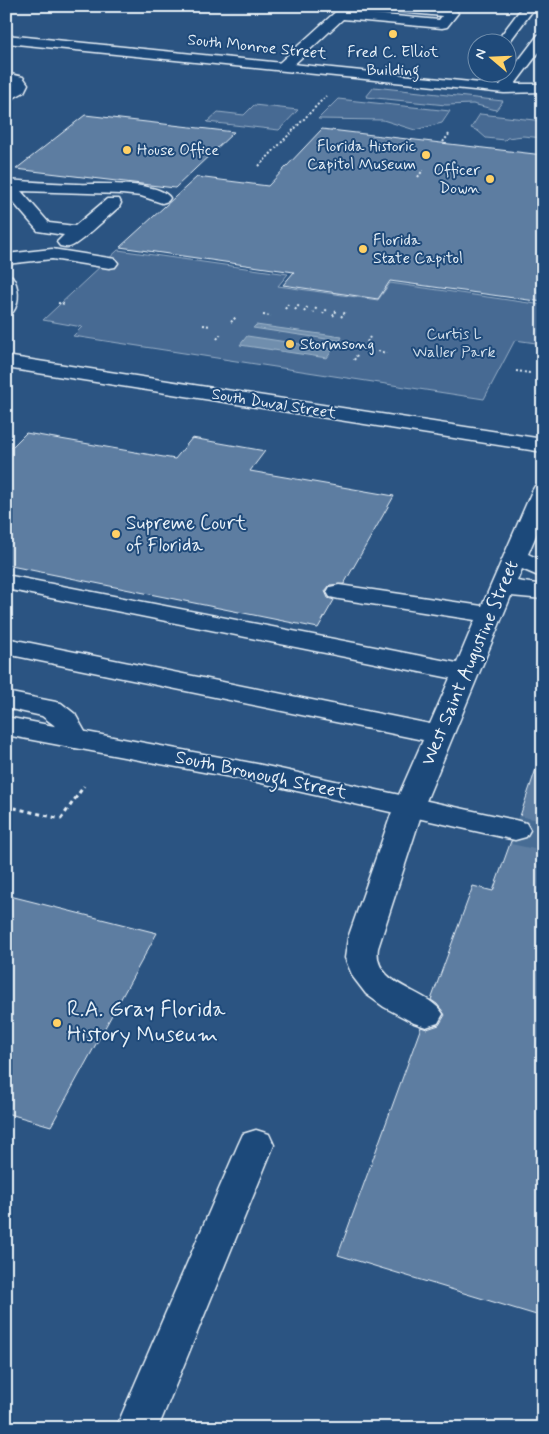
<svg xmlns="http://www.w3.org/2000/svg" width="549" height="1434" font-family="Mynerve,sans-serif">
<rect width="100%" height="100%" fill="#2b5482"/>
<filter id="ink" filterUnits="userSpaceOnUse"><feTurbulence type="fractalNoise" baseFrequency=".02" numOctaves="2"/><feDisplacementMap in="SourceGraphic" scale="10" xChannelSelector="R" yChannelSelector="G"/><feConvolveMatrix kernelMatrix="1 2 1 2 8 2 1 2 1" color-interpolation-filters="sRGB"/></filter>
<g filter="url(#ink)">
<g fill="#476b93" stroke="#98aec6">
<polygon points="374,87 503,101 496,110 473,104 446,105 366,97"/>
<polygon points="338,99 450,111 442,123 415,130 383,120 318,119"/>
<polygon points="254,105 298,110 279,130 207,122 218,112 244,115"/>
<polygon points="480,114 543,121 543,138 523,136 507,138 505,140 486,138 478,131 471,128"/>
<polygon points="118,250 288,274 278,286 378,300 390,283 543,305 543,344 515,340 484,399 73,336 82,327 43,320"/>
</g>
<g fill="#708ead" stroke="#a0b6cb">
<polygon points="256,325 342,337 340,341 253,328"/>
<polygon points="247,336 333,349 327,358 240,345"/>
</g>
<g fill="#5d7da1" stroke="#e8f1f8">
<polygon points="85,115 234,132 175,188 16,169"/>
<polygon points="322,129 543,155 543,302 390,281 378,299 283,285 294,272 120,247 197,177 268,186"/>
<polygon points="26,433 175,459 192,438 265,451 250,471 394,496 344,584 330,585 325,591 328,598 334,600 318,628 6,565 6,453"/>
<polygon points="538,763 543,764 543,1317 338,1255 421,1027 427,1029 439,1025 445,1015 437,1004 431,1000 473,886 493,891 511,841 526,839 532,831 528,822 519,819"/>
<polygon points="6,895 157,933 51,1126 6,1113"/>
</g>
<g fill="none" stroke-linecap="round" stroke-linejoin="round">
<polyline stroke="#476c94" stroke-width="29" stroke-dasharray="29 15" stroke-linecap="butt" points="515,830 543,836"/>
<defs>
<g id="minor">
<path d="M 342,6 L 356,6 L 351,12 L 439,20 L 442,16 L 379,10 L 373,6 C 388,6 450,4 458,13 L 447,27 L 442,28 L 343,19 L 288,70 L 278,70 L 276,67 L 278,64 Z"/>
<polygon points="6,73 23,77 28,84 24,92 6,102 6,91 14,84 6,81"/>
<path d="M 6,180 C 30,182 53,183 76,184 C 96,185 158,180 170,198 L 168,201 L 162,203 L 141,196 L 122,194 L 21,191 L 49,223 L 75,226 L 107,199 L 119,199 L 121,203 L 119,207 C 107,217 84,240 72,246 C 68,248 64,247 60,246 L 57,242 L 64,235 L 38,231 L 6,194 Z"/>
<polygon points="52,249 109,258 115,259 118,263 115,267 109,268 52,259 6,264 6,254"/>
<path d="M 543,484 L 543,519 L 528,554 L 543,561 L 543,578 L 522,569 L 517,581 L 543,585 L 543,599 L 511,596 L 424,806 L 378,948 C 372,987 429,989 443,1014 L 438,1023 L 426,1027 L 414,1023 L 384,1007 L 366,994 L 353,977 L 345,958 L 348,938 L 394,806 L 423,740 L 6,654 L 6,638 L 430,724 L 450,678 L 6,589 L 6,575 L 457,663 L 475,620 L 339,599 L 330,597 L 327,592 L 330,587 L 339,585 L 482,606 L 532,491 L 535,486 Z"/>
<polygon points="6,692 61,703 75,714 89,739 85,745 75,748 65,745 54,725 42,716 6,708"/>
<polygon points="256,1130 269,1134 274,1145 158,1428 116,1428 238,1145 243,1134"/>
</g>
<g id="major">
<polygon points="523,6 536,6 507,45 506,42 496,42"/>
<polygon points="543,34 543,47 515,84 543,84 543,92 504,93 6,43 6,35 500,85 538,35"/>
<path d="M 6,275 L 12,276 C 19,286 20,302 13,312 L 6,314 Z"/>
<polygon points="6,356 543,439 543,452 6,368"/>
<polygon points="6,717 257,764 515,820 526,823 530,830 526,837 515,840 257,782 6,735"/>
</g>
</defs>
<use href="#minor" stroke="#e8f1f8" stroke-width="3"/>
<use href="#major" stroke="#e8f1f8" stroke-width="3"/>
<g stroke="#e8f1f8" stroke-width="2" stroke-dasharray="2 2" stroke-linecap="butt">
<polyline points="443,142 450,133"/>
<polyline points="259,166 326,96"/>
<polyline points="418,177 423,170"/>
<polyline points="58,303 65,304"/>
<polyline points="285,309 289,303"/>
<polyline points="295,310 299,305"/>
<polyline points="304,312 308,306"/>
<polyline points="313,313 317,307"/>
<polyline points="323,314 327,309"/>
<polyline points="263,315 271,316"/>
<polyline points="333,316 337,310"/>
<polyline points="341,317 346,311"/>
<polyline points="231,322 236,317"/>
<polyline points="203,325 210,326"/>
<polyline points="217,339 221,334"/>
<polyline points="367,342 370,337"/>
<polyline points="378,351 386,353"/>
<polyline points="354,360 357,355"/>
<polyline points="516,371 530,373"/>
</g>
<polyline stroke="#e8f1f8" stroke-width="3" stroke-dasharray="4 4" stroke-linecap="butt" points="6,806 61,819 84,786"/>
<use href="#minor" fill="#1f4a7a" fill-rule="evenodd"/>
<use href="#major" fill="#1f4a7a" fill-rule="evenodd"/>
</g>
</g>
<g fill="#ffd166" stroke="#1f4a7a" stroke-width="2">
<circle cx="393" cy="34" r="5"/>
<circle cx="127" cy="150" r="5"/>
<circle cx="426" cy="155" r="5"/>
<circle cx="490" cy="179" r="5"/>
<circle cx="363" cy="249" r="5"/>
<circle cx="290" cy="344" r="5"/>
<circle cx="116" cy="534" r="5"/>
<circle cx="57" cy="1023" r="5"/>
</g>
<g text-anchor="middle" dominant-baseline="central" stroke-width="4" stroke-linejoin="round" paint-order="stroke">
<g font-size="16" fill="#e8f1f8" stroke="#1f4a7a">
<text transform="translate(257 47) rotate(6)">South Monroe Street</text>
<text transform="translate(274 404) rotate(9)">South Duval Street</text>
</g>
<g font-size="16" fill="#e8f1f8" stroke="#1f4a7a" text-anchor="start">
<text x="393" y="52" text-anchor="middle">Fred C. Elliot<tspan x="393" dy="18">Building</tspan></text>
<text x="416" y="146" text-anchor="end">Florida Historic<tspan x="416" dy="18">Capitol Museum</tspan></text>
<text x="137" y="150">House Office</text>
<text x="480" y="170" text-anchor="end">Officer<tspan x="480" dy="18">Down</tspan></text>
<text x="373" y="240">Florida<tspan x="373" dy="18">State Capitol</tspan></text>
<text x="300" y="344">Stormsong</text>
</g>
<g font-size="16" fill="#d0dde9" stroke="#1f4a7a">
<text x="454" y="334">Curtis L<tspan x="454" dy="18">Waller Park</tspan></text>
</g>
<g font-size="19" fill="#e8f1f8" stroke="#1f4a7a" text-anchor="start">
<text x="126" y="523">Supreme Court<tspan x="126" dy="22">of Florida</tspan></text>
</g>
<g font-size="19" fill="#e8f1f8" stroke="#1f4a7a">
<text transform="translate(470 663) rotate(-67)">West Saint Augustine Street</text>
<text transform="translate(261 775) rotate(12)">South Bronough Street</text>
</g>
<g font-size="22" fill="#e8f1f8" stroke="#1f4a7a" text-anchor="start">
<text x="67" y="1010">R.A. Gray Florida<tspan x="67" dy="25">History Museum</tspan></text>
</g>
</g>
<rect width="549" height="1434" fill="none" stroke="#1f4a7a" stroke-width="25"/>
<rect x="12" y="12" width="524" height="1409" fill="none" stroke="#e8f1f8" stroke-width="2" filter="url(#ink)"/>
<g transform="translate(492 58) rotate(289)"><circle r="24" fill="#1f4a7a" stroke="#6f8dac"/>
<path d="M0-4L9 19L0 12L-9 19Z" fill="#ffd166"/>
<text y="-8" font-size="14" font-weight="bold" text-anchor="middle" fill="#e8f1f8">N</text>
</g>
</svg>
